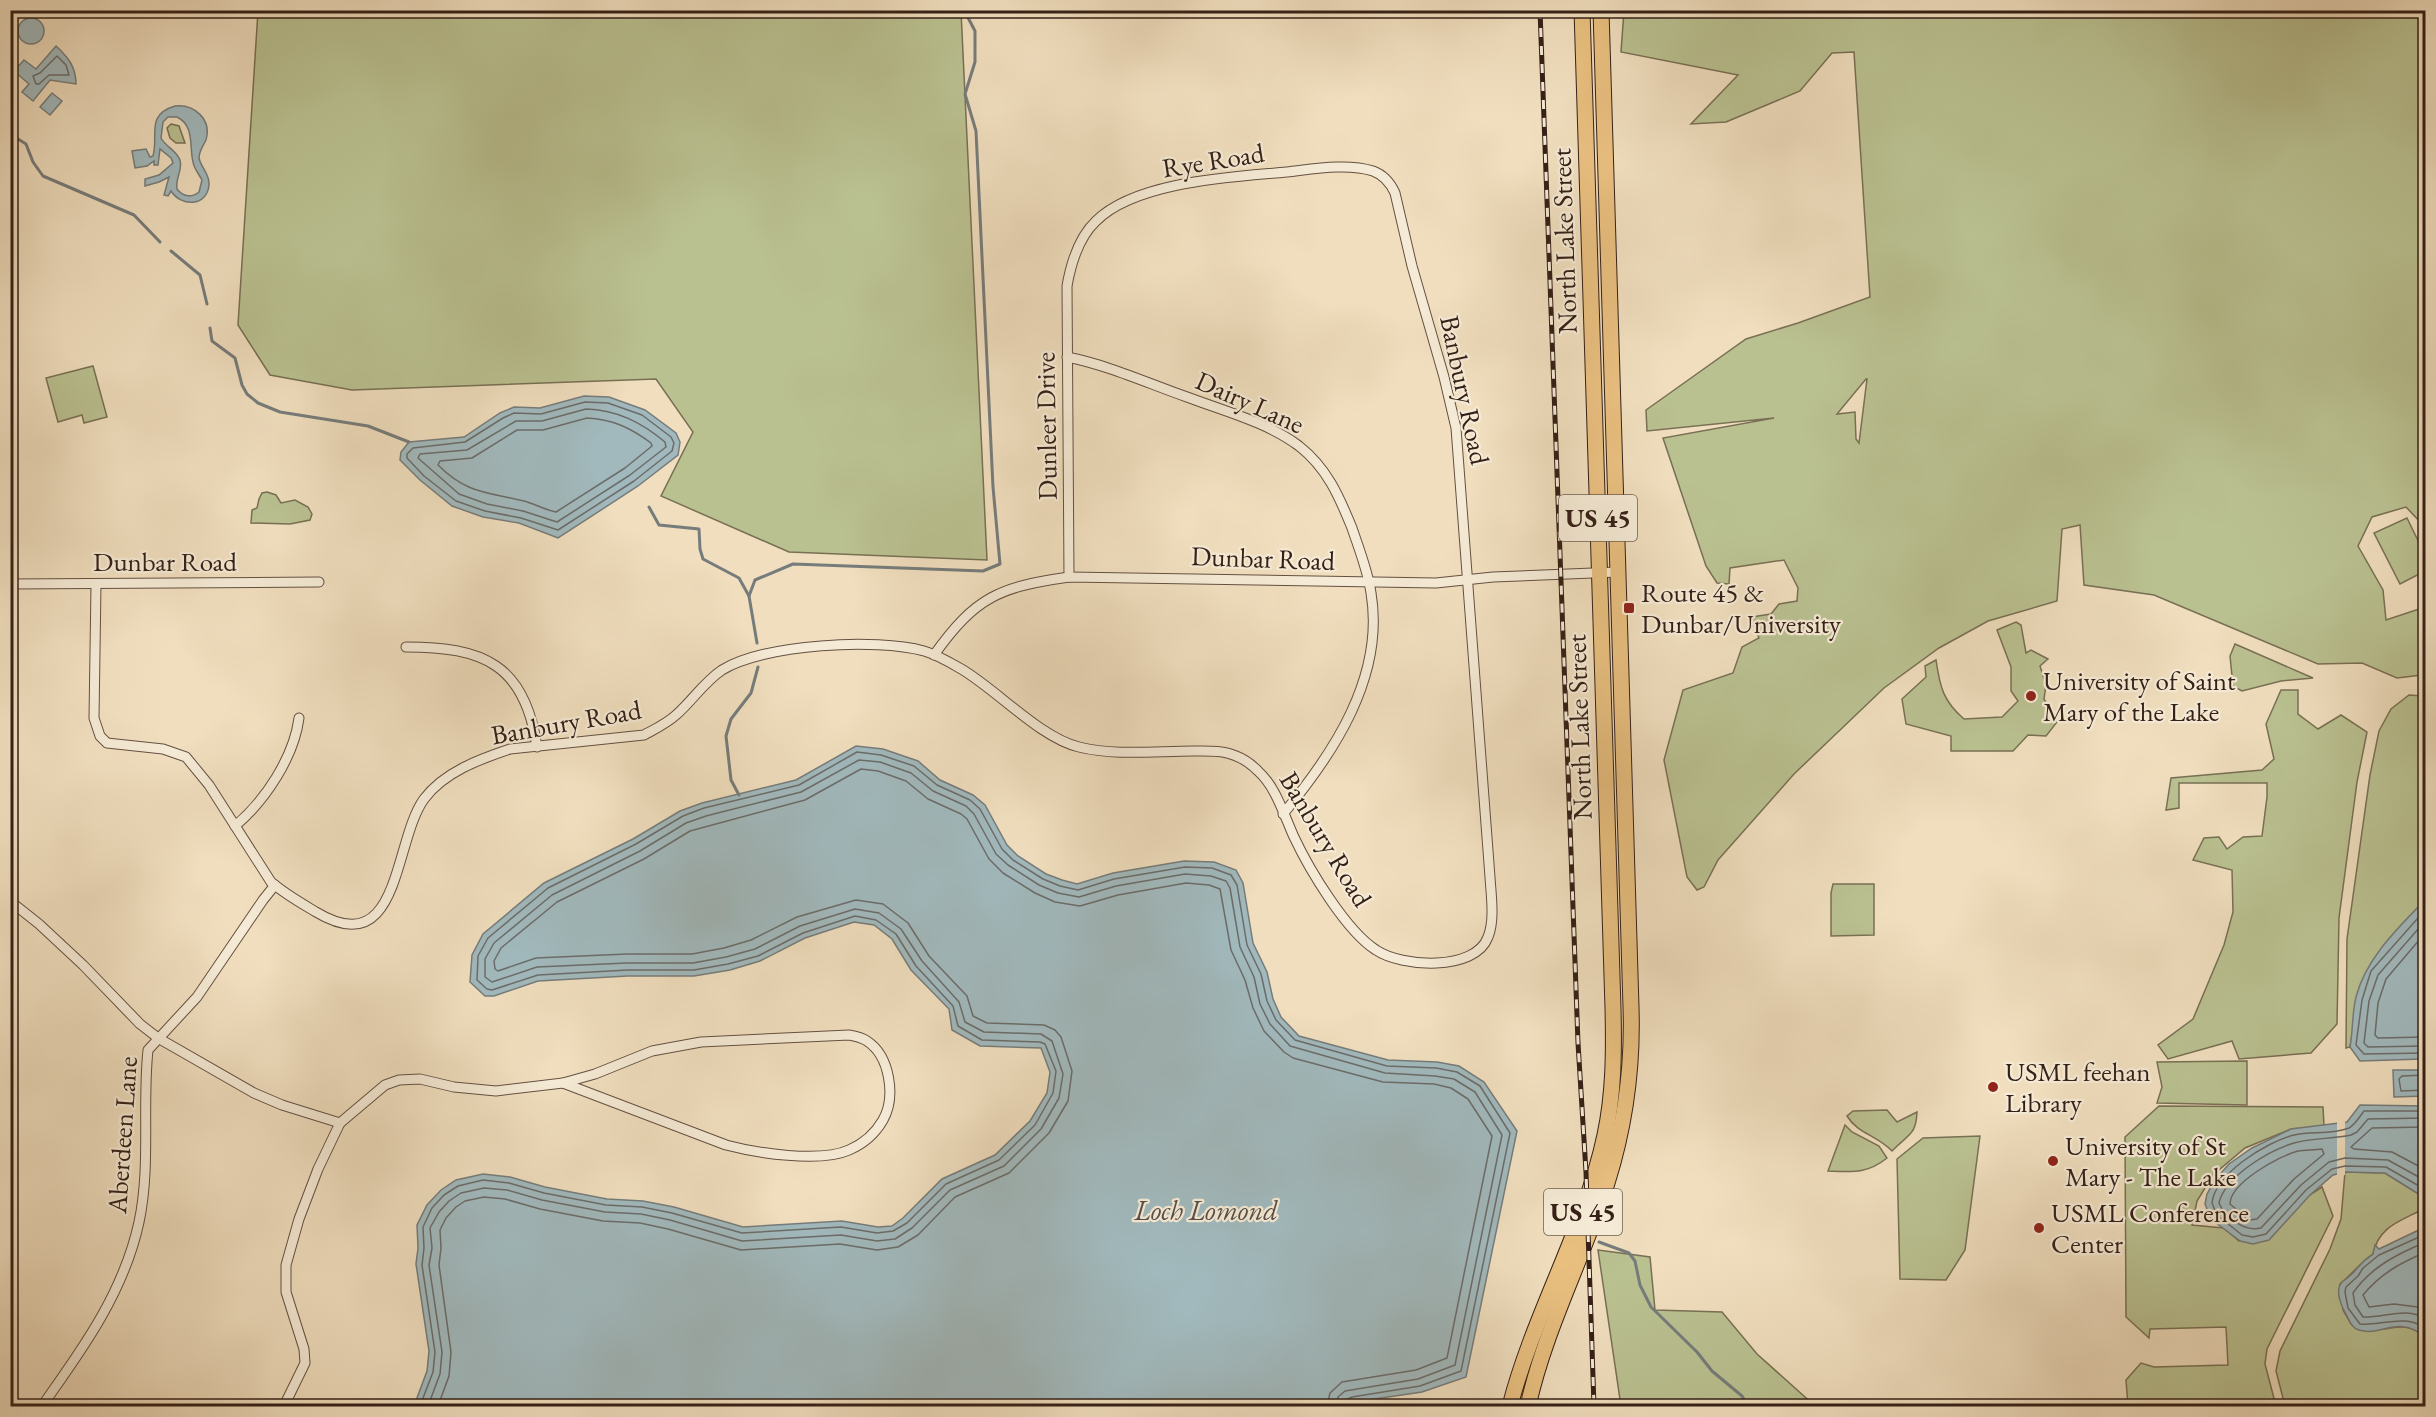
<svg xmlns="http://www.w3.org/2000/svg" width="2436" height="1417" font-family="'EB Garamond',serif">
<rect width="100%" height="100%" fill="#f0debe"/>
<filter id="stains"><feTurbulence type="fractalNoise" baseFrequency=".00333" numOctaves="4"/><feColorMatrix values="0 0 0 0 .2 0 0 0 0 .09 0 0 0 0 .02 0 0 0 .5 -.17"/></filter>
<radialGradient id="worn" r=".72"><stop offset=".6" stop-color="#630" stop-opacity="0"/><stop offset="1" stop-color="#630" stop-opacity=".3"/></radialGradient>
<g fill="#bac191" stroke="#787054" stroke-width="1.5" fill-rule="evenodd">
<polygon points="258,11 961,11 987,560 789,552 661,496 693,432 656,379 352,390 270,375 238,325"/>
<path d="M 1624,11 L 2425,11 L 2425,527 L 2406,507 L 2372,517 L 2358,546 L 2383,590 L 2386,620 L 2425,607 L 2425,670 L 2422,675 L 2397,678 L 2362,663 L 2318,664 L 2154,595 L 2084,585 L 2080,525 L 2062,529 L 2057,601 L 1988,621 L 1939,648 L 1884,688 L 1794,774 L 1718,860 L 1704,887 L 1697,890 L 1687,877 L 1664,760 L 1683,690 L 1733,673 L 1742,647 L 1759,638 L 1751,617 L 1771,614 L 1779,604 L 1797,601 L 1798,588 L 1784,560 L 1730,568 L 1729,584 L 1717,583 L 1706,566 L 1663,438 L 1774,418 L 1647,431 L 1646,410 L 1746,339 L 1798,323 L 1870,297 L 1854,52 L 1832,53 L 1800,91 L 1726,122 L 1691,124 L 1738,75 L 1621,52 ZM 1866,379 L 1867,379 L 1859,443 L 1856,439 L 1855,412 L 1837,414 Z"/>
<polygon points="171,124 179,126 185,143 176,143 170,138 167,128"/>
<polygon points="93,366 107,417 84,423 82,415 58,422 46,378"/>
<polygon points="267,492 276,495 281,503 295,500 308,507 312,514 310,520 290,524 251,523 252,510 257,508 259,499 262,493"/>
<polygon points="2407,518 2425,555 2425,571 2400,584 2374,533"/>
<path d="M 2016,622 L 2021,625 L 2026,653 L 2031,650 L 2048,659 L 2040,666 L 2046,685 L 2044,699 L 2057,722 L 2046,736 L 2028,735 L 2013,751 L 1951,751 L 1951,736 L 1906,724 L 1902,699 L 1926,677 L 1925,666 L 1936,660 C 1940,687 1943,701 1964,719 L 2002,717 L 2018,701 L 2011,691 L 2011,667 L 1997,630 Z"/>
<polygon points="2235,644 2313,678 2281,681 2242,691 2233,686 2230,656"/>
<polygon points="2281,690 2298,690 2298,714 2318,729 2341,715 2367,732 2357,782 2339,918 2337,1024 2311,1053 2239,1059 2232,1041 2168,1059 2158,1045 2193,1019 2224,945 2233,912 2232,870 2193,860 2204,838 2219,837 2227,849 2243,837 2262,836 2267,797 2267,783 2179,783 2179,808 2166,810 2171,778 2262,770 2274,759 2266,724"/>
<polygon points="2409,695 2423,696 2426,700 2425,900 2403,924 2353,1029 2350,1047 2346,1048 2347,939 2370,775 2379,731 2391,709"/>
<polygon points="1833,884 1874,884 1874,935 1831,936 1831,893"/>
<polygon points="2247,1061 2247,1105 2157,1103 2162,1087 2157,1062"/>
<polygon points="2159,1106 2323,1107 2324,1126 2291,1129 2245,1148 2213,1175 2197,1201 2192,1225 2224,1228 2239,1241 2322,1187 2333,1216 2267,1349 2265,1364 2276,1406 2128,1406 2126,1380 2141,1363 2154,1367 2228,1365 2226,1327 2150,1329 2149,1338 2126,1317 2125,1137"/>
<path d="M 1887,1110 L 1897,1122 L 1917,1112 C 1916,1136 1908,1134 1892,1151 C 1878,1136 1857,1133 1847,1116 L 1853,1111 Z"/>
<path d="M 1845,1125 L 1852,1132 L 1879,1146 L 1887,1158 C 1867,1174 1853,1172 1828,1171 Z"/>
<polygon points="1980,1136 1965,1250 1946,1280 1900,1279 1897,1159 1923,1138"/>
<path d="M 2345,1172 L 2385,1173 L 2425,1198 L 2425,1208 C 2402,1221 2379,1225 2373,1254 C 2360,1263 2352,1274 2340,1284 L 2343,1310 L 2351,1324 C 2356,1326 2364,1330 2369,1330 C 2393,1331 2404,1319 2425,1337 L 2425,1406 L 2285,1406 L 2276,1371 L 2280,1351 L 2330,1249 L 2341,1219 Z"/>
<polygon points="1598,1250 1650,1257 1655,1310 1722,1312 1757,1354 1815,1406 1621,1406"/>
</g>
<g fill="#a1b9bd" stroke="#767c7b" stroke-width="1.5" fill-rule="evenodd">
<circle cx="31" cy="31" r="13"/>
<path d="M 56,46 C 68,57 76,67 76,84 L 50,80 L 33,101 L 22,92 L 29,84 L 14,71 L 24,60 L 36,69 Z"/>
<polygon points="52,93 62,101 50,115 40,107"/>
<path d="M 175,106 C 194,104 212,119 206,140 C 203,146 199,151 199,158 C 201,168 210,174 209,185 C 207,207 181,207 171,191 L 168,196 L 164,195 L 169,177 L 159,182 L 145,186 L 145,179 L 159,175 L 173,163 L 171,158 L 160,149 L 158,165 L 154,165 L 154,161 L 147,166 L 135,168 L 132,151 L 146,149 L 150,157 L 153,156 C 159,135 145,115 175,106 ZM 177,117 C 195,126 189,146 193,162 C 194,169 199,174 202,180 L 199,192 C 192,198 183,197 177,189 C 175,178 183,170 180,160 C 176,150 166,147 161,138 L 163,122 L 168,117 Z"/>
<polygon points="584,396 609,397 645,410 676,433 680,442 678,455 638,486 558,538 519,523 483,517 452,506 420,480 400,460 401,452 409,442 464,437 500,413 514,407 540,408"/>
<polygon points="856,746 883,749 918,761 940,780 973,795 985,805 1007,845 1018,856 1046,874 1062,880 1077,884 1113,873 1184,861 1214,862 1236,870 1243,883 1253,943 1267,972 1273,999 1281,1017 1299,1036 1388,1060 1437,1062 1459,1066 1484,1082 1517,1131 1466,1377 1422,1392 1354,1402 1341,1406 414,1406 427,1371 429,1351 416,1264 418,1248 417,1225 427,1205 441,1190 456,1180 483,1174 510,1177 545,1187 607,1199 643,1201 674,1207 743,1227 842,1221 878,1227 892,1226 903,1218 942,1179 995,1155 1030,1121 1047,1093 1050,1072 1041,1048 980,1046 952,1030 949,1009 911,970 892,939 874,925 854,922 805,938 760,961 730,970 694,976 628,976 538,981 494,996 485,996 470,982 472,955 483,934 544,883 633,839 680,811 702,803 796,780"/>
<path d="M 2425,900 L 2425,1057 L 2423,1059 L 2360,1061 L 2350,1047 C 2353,1031 2352,1013 2356,997 C 2366,958 2398,928 2425,900 Z"/>
<polygon points="2393,1070 2425,1070 2425,1096 2394,1097"/>
<polygon points="2360,1105 2425,1106 2425,1198 2385,1173 2345,1172 2333,1175 2310,1195 2269,1240 2253,1244 2240,1241 2211,1219 2205,1204 2207,1194 2215,1180 2229,1164 2252,1148 2291,1129 2347,1122"/>
<path d="M 2425,1227 L 2425,1337 C 2398,1314 2382,1337 2359,1330 C 2352,1328 2350,1322 2347,1316 C 2342,1308 2334,1291 2342,1282 C 2346,1279 2350,1276 2353,1273 C 2361,1264 2362,1261 2373,1254 L 2375,1245 L 2379,1249 Z"/>
</g>
<polygon fill="#f0debe" points="2345,1119 2345,1175 2337,1177 2337,1121"/>
<g fill="none" stroke-linecap="round" stroke-linejoin="round">
<g stroke="#6b6c6a" stroke-width="1.5">
<polygon points="57,56 66,65 69,75 49,75 39,84 36,84 33,76 40,73"/>
<polygon points="585,402 608,403 642,415 671,437 674,443 672,451 634,481 558,530 521,518 485,511 456,501 424,476 407,458 407,454 413,448 465,442 503,418 514,413 541,414"/>
<path d="M 586,409 C 617,410 641,422 665,442 L 666,447 L 630,475 L 557,522 L 523,511 L 487,504 L 459,494 L 418,458 L 420,454 L 467,450 L 516,421 L 542,421 Z"/>
<path d="M 587,418 C 612,419 631,428 651,443 L 652,446 L 625,468 L 556,512 C 545,510 535,504 524,501 C 487,492 467,494 438,465 L 440,461 L 472,458 L 517,430 L 543,430 Z"/>
<polyline points="2426,909 2371,971 2362,1000 2356,1045 2364,1054 2426,1053"/>
<polyline points="2426,920 2378,975 2369,1001 2364,1043 2368,1047 2426,1046"/>
<polyline points="2426,932 2386,979 2378,1003 2375,1035 2378,1038 2426,1037"/>
<polyline points="2426,1075 2402,1076 2399,1079 2401,1091 2426,1090"/>
<path d="M 2426,1111 L 2364,1111 C 2360,1116 2355,1125 2349,1128 C 2332,1135 2311,1131 2294,1135 C 2266,1142 2215,1174 2212,1203 L 2217,1215 L 2242,1235 L 2253,1237 L 2266,1234 L 2306,1190 L 2332,1169 L 2345,1166 L 2386,1167 L 2426,1190"/>
<path d="M 2426,1118 L 2368,1119 L 2357,1132 L 2351,1135 C 2332,1139 2312,1138 2294,1143 C 2270,1150 2225,1176 2219,1203 C 2225,1218 2245,1232 2261,1228 L 2301,1185 L 2329,1162 L 2345,1158 L 2388,1160 L 2426,1181"/>
<polyline points="2426,1127 2372,1128 2351,1147 2354,1149 2392,1152 2426,1170"/>
<path d="M 2322,1149 L 2324,1154 L 2294,1179 L 2257,1219 L 2249,1220 L 2230,1204 C 2230,1183 2279,1156 2298,1151 C 2306,1150 2314,1150 2322,1149 Z"/>
<path d="M 2426,1234 L 2379,1255 L 2363,1268 L 2358,1276 L 2346,1287 L 2345,1292 L 2348,1308 L 2360,1324 C 2382,1326 2406,1313 2426,1329"/>
<path d="M 2426,1242 C 2397,1254 2371,1267 2353,1293 L 2355,1305 L 2363,1317 C 2384,1318 2407,1306 2426,1319"/>
<path d="M 2426,1252 C 2400,1263 2380,1274 2363,1295 L 2369,1307 L 2394,1304 L 2426,1308"/>
<polyline points="420,1406 433,1372 435,1352 422,1265 424,1248 423,1227 432,1208 444,1195 458,1186 483,1180 509,1183 544,1193 606,1205 642,1207 672,1213 742,1233 841,1227 877,1233 893,1231 907,1223 946,1184 999,1160 1035,1125 1053,1093 1056,1071 1045,1044 1040,1042 982,1040 958,1026 953,1006 916,966 896,934 876,920 855,916 803,933 758,956 728,964 694,970 628,970 538,975 492,990 487,989 477,980 478,956 488,938 548,888 636,844 683,816 704,808 799,785 857,752 881,755 914,766 937,785 970,800 980,809 1002,849 1013,860 1043,879 1060,886 1078,890 1114,879 1185,867 1212,868 1231,875 1237,885 1247,945 1261,974 1267,1001 1276,1020 1295,1040 1387,1066 1436,1068 1457,1072 1480,1086 1510,1133 1461,1371 1420,1386 1352,1397 1345,1400 1343,1406"/>
<polyline points="428,1406 440,1374 442,1352 429,1265 432,1248 430,1228 439,1212 449,1201 461,1193 484,1188 507,1190 542,1200 605,1212 641,1214 670,1220 742,1241 841,1235 877,1241 895,1239 912,1228 950,1190 1004,1166 1041,1129 1059,1098 1063,1074 1052,1041 1041,1034 984,1032 965,1022 959,1002 922,961 901,929 879,913 855,909 800,926 755,949 726,957 693,963 627,963 537,967 492,982 485,977 485,959 494,943 552,895 640,851 686,823 706,816 801,792 859,760 880,762 911,773 933,791 966,806 974,814 996,854 1008,865 1039,885 1058,893 1079,897 1116,886 1185,874 1211,876 1226,881 1230,888 1240,947 1254,977 1260,1004 1270,1024 1290,1046 1385,1073 1435,1076 1454,1079 1475,1092 1502,1135 1455,1365 1418,1379 1345,1391 1338,1397 1336,1406"/>
<polyline points="438,1406 449,1376 451,1352 439,1265 441,1248 440,1230 446,1218 456,1207 465,1201 484,1197 505,1199 540,1209 603,1221 640,1223 668,1229 741,1250 840,1244 877,1250 898,1247 918,1235 955,1197 1009,1173 1049,1133 1068,1101 1072,1071 1061,1037 1055,1030 1044,1025 987,1023 973,1016 967,996 929,956 908,923 883,904 856,900 797,917 751,940 724,948 692,954 627,954 536,958 498,971 495,969 494,961 501,948 557,902 644,859 690,831 805,800 861,769 878,771 906,781 928,799 961,814 967,819 989,859 1003,873 1035,893 1055,902 1080,906 1118,895 1186,883 1209,885 1220,889 1231,950 1245,980 1253,1008 1264,1031 1284,1052 1293,1058 1383,1082 1434,1084 1451,1088 1468,1099 1492,1136 1447,1358 1416,1370 1342,1382 1330,1393 1327,1406"/>
</g>
<g stroke="#767c7b" stroke-width="3">
<polyline points="10,134 26,144 33,162 43,176 134,215 160,242"/>
<polyline points="171,251 200,275 207,304"/>
<polyline points="210,328 212,341 235,358 242,385 247,394 258,403 280,412 368,426 409,442"/>
<polyline points="649,507 659,525 699,529 700,549 703,559 739,578 749,596 757,643"/>
<polyline points="749,596 755,580 793,564 983,571 1000,564 993,487 976,131 965,94 975,62 975,31 964,10"/>
<polyline points="739,795 731,780 726,736 731,719 751,693 758,667"/>
<polyline points="1599,1242 1629,1253 1635,1261 1640,1285 1651,1307 1697,1352 1712,1371 1742,1396 1748,1406"/>
</g>
<defs>
<g id="minor">
<path d="M 1067,357 C 1108,365 1147,383 1187,397 C 1224,411 1267,422 1299,446 C 1327,468 1339,496 1352,528 C 1359,549 1368,571 1371,593 C 1385,676 1334,753 1283,814"/>
<polyline points="10,584 319,582"/>
<path d="M 96,584 L 94,718 L 100,736 L 107,743 L 163,749 L 186,757 L 209,785 L 271,882 C 285,894 301,903 316,912 C 401,963 393,842 424,799 C 444,772 480,759 510,749 L 644,735 C 655,729 666,724 676,715 C 692,701 704,682 722,670 C 765,644 876,638 924,651 C 938,655 951,663 963,670 C 999,692 1041,738 1079,747 C 1115,756 1156,751 1193,751 C 1207,751 1223,750 1236,756 C 1244,759 1252,765 1258,771 C 1276,787 1284,815 1294,837 C 1309,869 1346,931 1376,950 C 1401,967 1475,972 1488,937 C 1495,920 1491,895 1490,877 L 1456,428 L 1444,377 L 1412,266 L 1395,193 C 1390,182 1384,175 1373,171 C 1347,163 1314,169 1287,172 C 1234,177 1136,181 1096,221 C 1078,238 1071,263 1067,286 L 1069,577"/>
<path d="M 406,647 C 483,647 525,664 537,747"/>
<path d="M 934,655 C 976,596 1000,587 1069,577 L 1436,583 L 1493,577 L 1618,572"/>
<path d="M 235,826 C 265,801 294,757 299,718"/>
<polyline points="10,901 39,924 83,965 140,1024 158,1038 254,1093 282,1105 340,1123"/>
<path d="M 849,1035 C 855,1036 861,1037 867,1041 C 890,1056 896,1097 883,1120 C 875,1134 863,1144 849,1150 C 820,1163 756,1153 726,1145 L 563,1083 L 595,1074 L 652,1051 L 701,1042 Z"/>
<polyline points="10,1394 13,1406"/>
<path d="M 42,1406 C 82,1350 124,1292 139,1222 C 151,1166 142,1106 148,1050 L 197,997 L 263,900 L 275,885"/>
<polyline points="284,1406 305,1363 304,1349 286,1292 286,1265 299,1219 318,1169 340,1123 385,1085 399,1080 420,1079 454,1087 496,1091 563,1083"/>
</g>
<g id="primary">
<path d="M 1510,1406 C 1534,1313 1585,1229 1605,1135 C 1614,1093 1614,1050 1613,1008 L 1582,10"/>
<path d="M 1528,1406 C 1545,1329 1583,1258 1607,1183 C 1625,1126 1633,1066 1631,1007 L 1601,10"/>
</g>
</defs>
<use href="#minor" stroke="#645041" stroke-width="11"/>
<use href="#primary" stroke="#352017" stroke-width="17"/>
<use href="#minor" stroke="#f5ead5" stroke-width="9"/>
<use href="#primary" stroke="#e8bf7f" stroke-width="15"/>
<defs>
<polyline id="rail" points="1540,10 1578,1043 1586,1172 1594,1406"/>
</defs>
<use href="#rail" stroke="#352017" stroke-width="5"/>
<use href="#rail" stroke="#f5ead5" stroke-width="3" stroke-dasharray="9" stroke-linecap="butt"/>
</g>
<g fill="#8f2418" stroke="#f5ead5" stroke-width="2">
<rect x="1623" y="602" width="12" height="12" rx="3"/>
<circle cx="2031" cy="696" r="6"/>
<circle cx="1993" cy="1087" r="6"/>
<circle cx="2053" cy="1161" r="6"/>
<circle cx="2039" cy="1228" r="6"/>
</g>
<g text-anchor="middle" dominant-baseline="central" stroke-width="4.5" stroke-linejoin="round" paint-order="stroke">
<g fill="#f5ead5" stroke="#6f5d50" stroke-width="1.5">
<rect x="1559" y="495" width="78" height="46" rx="4.5"/>
<rect x="1544" y="1189" width="78" height="46" rx="4.5"/>
</g>
<g font-size="26" font-weight="bold" fill="#352017">
<text x="1598" y="518">US 45</text>
<text x="1583" y="1212">US 45</text>
</g>
<g font-size="27" fill="#352017" stroke="#f5ead5">
<text transform="translate(1213 160) rotate(-9)">Rye Road</text>
<text transform="translate(1564 241) rotate(-92)">North Lake Street</text>
<text transform="translate(1465 390) rotate(78)">Banbury Road</text>
<text transform="translate(1250 402) rotate(24)">Dairy Lane</text>
<text transform="translate(1046 426) rotate(-91)">Dunleer Drive</text>
<text transform="translate(1263 558) rotate(2)">Dunbar Road</text>
<text x="165" y="561">Dunbar Road</text>
<text transform="translate(566 722) rotate(-10)">Banbury Road</text>
<text transform="translate(1579 727) rotate(-92)">North Lake Street</text>
<text transform="translate(1326 839) rotate(59)">Banbury Road</text>
<text transform="translate(122 1135) rotate(-86)">Aberdeen Lane</text>
</g>
<g font-size="27" fill="#352017" stroke="#f5ead5" text-anchor="start">
<text x="1641" y="592">Route 45 &amp;<tspan x="1641" dy="31">Dunbar/University</tspan></text>
<text x="2043" y="680">University of Saint<tspan x="2043" dy="31">Mary of the Lake</tspan></text>
<text x="2005" y="1071">USML feehan<tspan x="2005" dy="31">Library</tspan></text>
<text x="2065" y="1145">University of St<tspan x="2065" dy="31">Mary - The Lake</tspan></text>
<text x="2051" y="1212">USML Conference<tspan x="2051" dy="31">Center</tspan></text>
</g>
<g font-size="28" font-style="italic" fill="#554e49" stroke="#f5ead5">
<text x="1206" y="1210">Loch Lomond</text>
</g>
</g>
<rect width="2436" height="1417" fill="none" stroke="#f0debe" stroke-width="36"/>
<rect x="12" y="12" width="2412" height="1393" fill="none" stroke="#352017" stroke-width="3"/>
<rect x="18" y="18" width="2400" height="1381" fill="none" stroke="#352017" stroke-width="1.5"/>
<rect width="100%" height="100%" filter="url(#stains)"/>
<rect width="100%" height="100%" fill="url(#worn)"/>
</svg>
